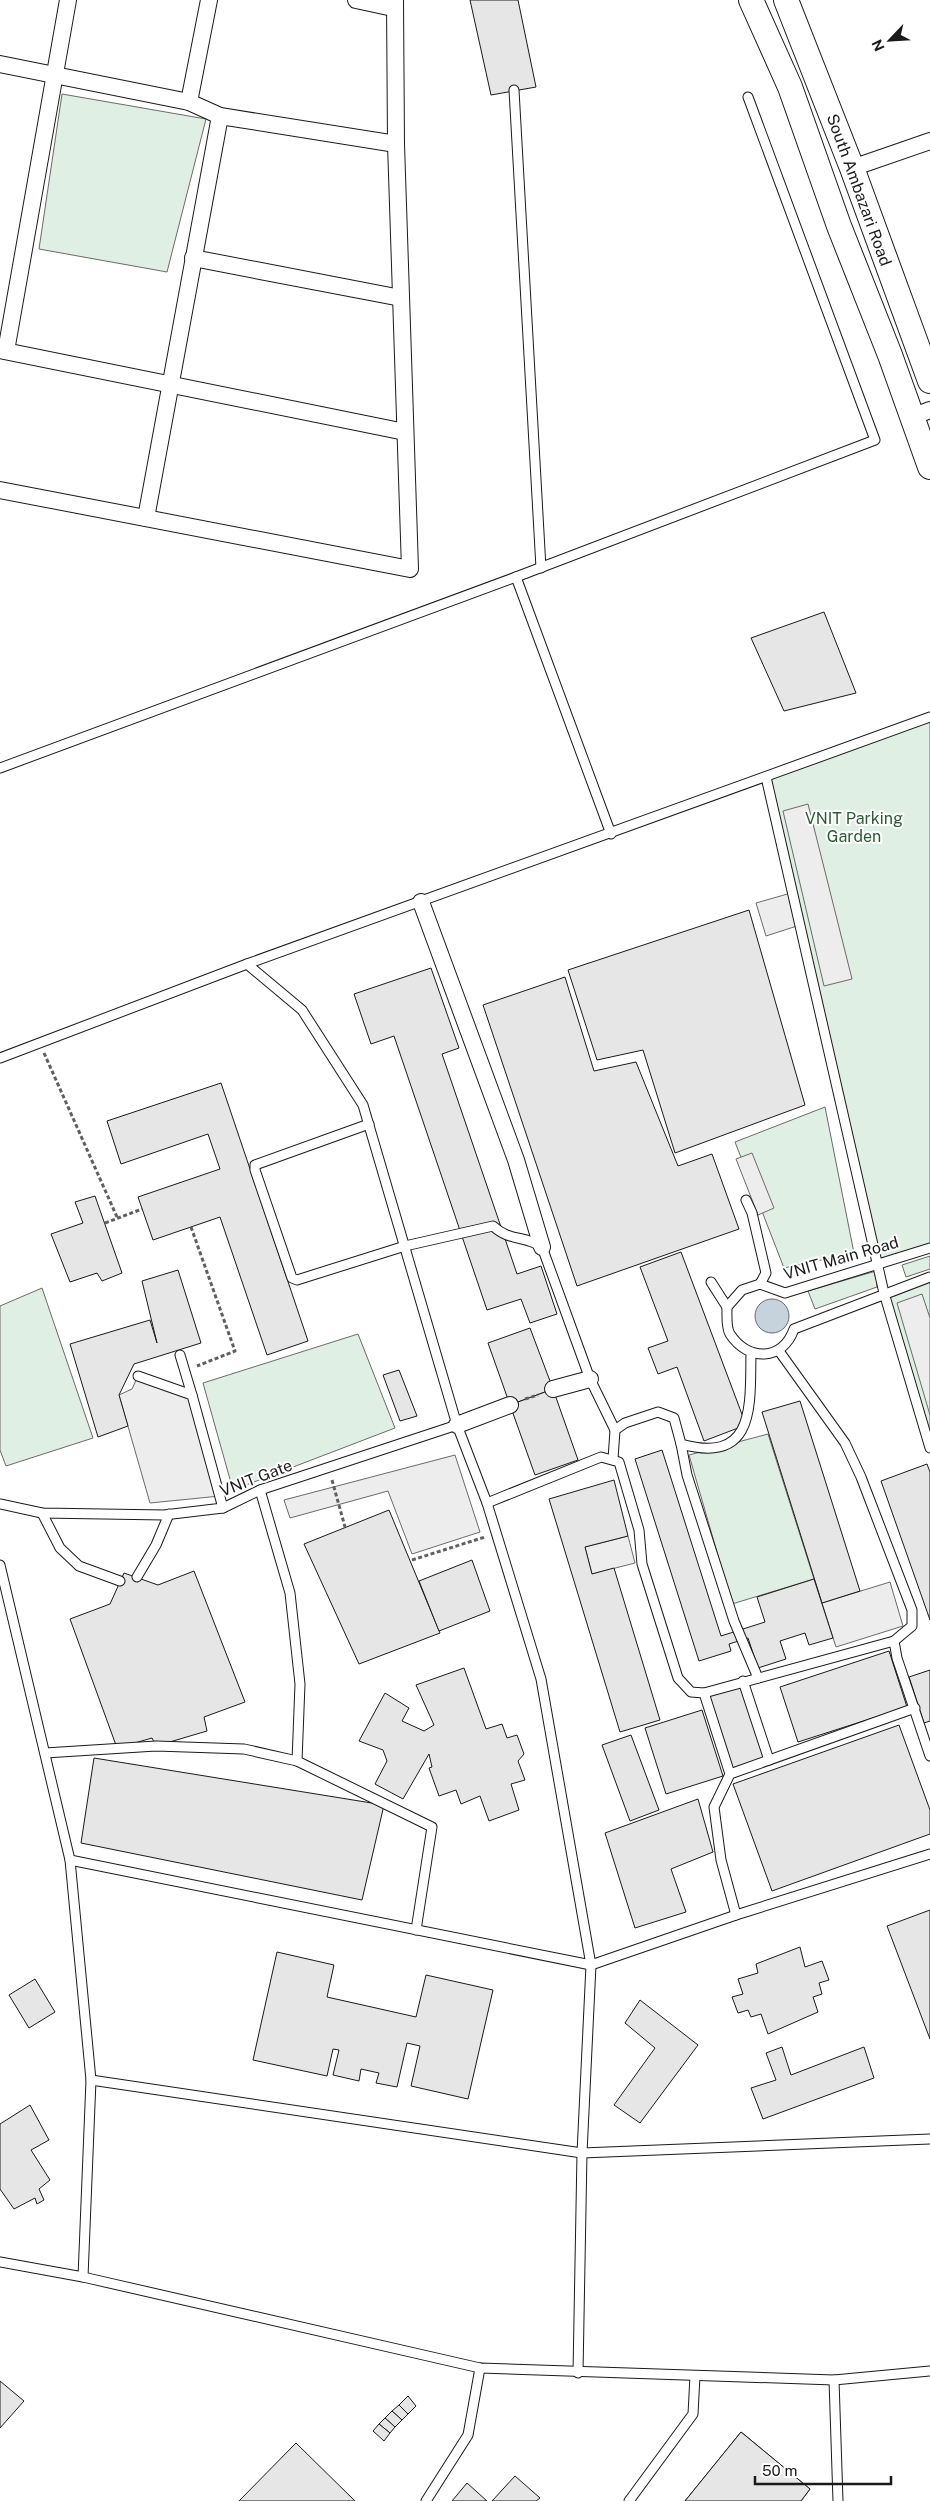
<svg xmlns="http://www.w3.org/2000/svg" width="930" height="2501" font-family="'Public Sans',sans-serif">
<rect width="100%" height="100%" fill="#fff"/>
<g fill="#e0efe3" stroke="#6a6a6a">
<polygon points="62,94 206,119 167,272 39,249"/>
<polygon points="930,718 930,1248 878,1265 766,777"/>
<polygon points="825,1107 854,1253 784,1268 735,1142"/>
<polygon points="930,1256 930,1269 906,1277 902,1265"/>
<polygon points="876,1271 877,1287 815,1309 808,1291"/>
<polygon points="930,1277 930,1448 884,1293"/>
<polygon points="42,1288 93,1438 6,1466 0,1450 0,1306"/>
<polygon points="358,1334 395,1428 233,1490 203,1383"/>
<polygon points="768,1434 814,1579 732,1604 689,1455"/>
</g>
<g fill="#ededed" stroke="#6a6a6a">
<polygon points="808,804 852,979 824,986 783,811"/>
<polygon points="791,893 800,925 766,936 756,903"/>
<polygon points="752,1153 774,1208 758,1215 736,1159"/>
<polygon points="922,1294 930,1318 930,1415 897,1303"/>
<polygon points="138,1376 192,1395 220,1496 150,1503 119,1395 132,1389"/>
<polygon points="455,1455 480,1532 412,1554 388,1491 290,1518 284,1500"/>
<polygon points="628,1536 635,1563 592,1574 585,1547"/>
<polygon points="890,1582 903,1626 836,1647 822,1603"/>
</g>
<circle fill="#c6d2dc" stroke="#6a6a6a" cx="772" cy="1316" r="17"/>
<g fill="#e6e6e6" stroke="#1a1a1a">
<polygon points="470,0 518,0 536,87 491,95"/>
<polygon points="824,612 856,693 784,711 751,638"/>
<polygon points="749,910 805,1105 675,1153 643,1050 597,1060 568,970"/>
<polygon points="431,968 459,1048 442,1054 517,1274 541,1266 557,1314 530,1323 521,1299 487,1310 394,1036 371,1044 354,994"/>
<polygon points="565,977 594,1071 636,1062 678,1166 712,1154 739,1229 577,1286 483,1005"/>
<polygon points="221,1083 308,1341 267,1355 220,1217 153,1240 138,1197 220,1169 208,1134 121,1164 107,1121"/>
<polygon points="95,1196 122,1273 102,1281 97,1273 70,1282 51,1234 83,1223 75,1202"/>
<polygon points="681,1252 746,1425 704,1441 677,1367 658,1374 648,1348 668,1341 640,1267"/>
<polygon points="178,1270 201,1343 134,1364 119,1395 128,1426 98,1437 70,1344 150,1320 157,1343 142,1281"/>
<polygon points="530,1328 553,1389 510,1405 488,1343"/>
<polygon points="399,1370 417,1416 400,1421 383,1375"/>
<polygon points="553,1389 578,1460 535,1475 510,1405"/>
<polygon points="800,1401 860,1591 822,1603 762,1412"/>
<polygon points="662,1450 721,1636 765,1622 757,1597 814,1579 833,1638 809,1645 805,1633 780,1641 786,1659 758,1668 748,1638 729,1644 731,1651 699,1661 635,1459"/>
<polygon points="927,1464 930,1472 930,1620 881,1481"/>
<polygon points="614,1480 628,1536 585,1547 592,1574 614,1568 660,1720 620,1732 549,1499"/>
<polygon points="389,1510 440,1633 359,1664 304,1544"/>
<polygon points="472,1560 490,1611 439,1631 419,1581"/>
<polygon points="194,1571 245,1702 204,1717 207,1731 156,1746 152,1738 117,1748 70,1619 110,1604 124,1573 158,1585"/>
<polygon points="889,1651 907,1707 798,1742 780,1687"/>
<polygon points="464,1668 486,1729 502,1724 507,1738 517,1735 524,1754 518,1761 525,1780 511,1784 519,1810 489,1821 480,1796 461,1804 456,1790 439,1796 429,1768 432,1767 429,1754 403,1799 375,1784 387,1761 383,1750 359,1741 385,1693 409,1708 402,1721 424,1731 434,1725 416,1685"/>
<polygon points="930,1670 930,1721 924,1723 909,1677"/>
<polygon points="741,1686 766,1760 732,1771 707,1697"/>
<polygon points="702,1710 723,1776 666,1794 645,1728"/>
<polygon points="899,1725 930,1810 930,1834 772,1891 733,1784"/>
<polygon points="631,1735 659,1810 630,1821 602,1745"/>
<polygon points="94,1758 384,1805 362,1900 81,1843"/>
<polygon points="698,1799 713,1852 671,1869 686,1912 635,1928 605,1833"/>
<polygon points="930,1910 930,2039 887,1926"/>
<polygon points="800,1947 805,1967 822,1961 829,1980 819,1983 822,1994 813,1997 818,2012 768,2034 761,2014 751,2017 748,2010 738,2013 732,1997 743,1994 738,1979 758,1973 756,1964"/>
<polygon points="277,1952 334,1965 327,1997 416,2017 426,1975 493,1990 468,2099 411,2086 420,2046 407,2043 397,2087 376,2083 379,2073 361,2069 359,2081 333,2075 339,2050 333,2049 327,2076 253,2060"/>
<polygon points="35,1979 55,2012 29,2028 9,1995"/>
<polygon points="640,2000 698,2045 640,2123 614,2105 655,2048 625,2023"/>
<polygon points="782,2047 791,2075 864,2047 874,2078 763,2119 751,2088 776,2080 766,2053"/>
<polygon points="30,2105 49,2140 31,2150 50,2180 39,2189 44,2200 37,2204 35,2198 14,2209 0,2189 0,2124"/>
<polygon points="0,2381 24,2401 0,2428"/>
<polygon points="408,2396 416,2406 408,2414 399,2405"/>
<polygon points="399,2405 408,2414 402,2420 392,2411"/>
<polygon points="392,2411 402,2420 395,2427 385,2418"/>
<polygon points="385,2418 395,2427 390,2433 379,2424"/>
<polygon points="379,2424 390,2433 384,2441 373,2431"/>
<polygon points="741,2432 810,2489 801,2501 762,2501 768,2493 749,2478 731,2501 685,2501"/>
<polygon points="741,2432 810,2489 801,2501 685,2501"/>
<polygon points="296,2443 355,2501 239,2501"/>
<polygon points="515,2476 540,2498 536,2501 492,2501"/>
<polygon points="467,2483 487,2501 452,2501"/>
</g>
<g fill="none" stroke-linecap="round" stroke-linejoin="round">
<defs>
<g id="service">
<polyline points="514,90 541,568"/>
<polyline points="516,577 611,834"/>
<polyline points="0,768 516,577 875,440 748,97"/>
<polyline points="766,777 884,1293 930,1448"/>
<polyline points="247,964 302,1010 363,1105 457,1425 487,1503 541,1679 591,1965 582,2153 578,2373"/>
<polyline points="0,1058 247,964 930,717"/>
<path d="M 369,1124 L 255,1165 L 255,1170 L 292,1278 L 297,1280 L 405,1246 L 493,1226 C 510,1242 525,1235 542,1247 L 590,1379 L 615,1430"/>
<polyline points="746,1200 752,1213 766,1273 760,1284"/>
<path d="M 930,1248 L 785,1293 L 760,1284 L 742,1290 L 727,1307 C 727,1315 726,1328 730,1334 C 748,1362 783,1361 794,1329 L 930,1277"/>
<polyline points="711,1282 727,1307"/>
<polyline points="779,1351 845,1443 861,1477 912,1610 912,1626 894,1641 897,1658 930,1756"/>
<polyline points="180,1355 192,1395"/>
<polyline points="138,1376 192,1395 223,1508"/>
<polyline points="681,1444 687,1475 734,1621 758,1678"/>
<path d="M 613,1459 L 615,1430 L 625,1423 L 658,1412 L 674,1418 L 681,1444 C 756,1465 750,1405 751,1353"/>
<polyline points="260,1490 290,1593 300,1684 297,1761"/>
<polyline points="487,1503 601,1457 619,1462 639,1530 642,1564 678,1678 691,1692 704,1693 894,1641"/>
<polyline points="0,1504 42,1513 164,1515 223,1508 260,1490 457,1425"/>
<polyline points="42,1513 60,1548 79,1566 120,1581"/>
<polyline points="0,1565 70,1860 91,2080 83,2277"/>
<polyline points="137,1577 156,1545 169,1514"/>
<polyline points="743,1681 769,1760"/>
<polyline points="704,1693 730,1774"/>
<polyline points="45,1753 156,1746 244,1749 297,1761 432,1827 416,1930"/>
<polyline points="70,1860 591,1965 736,1915 930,1854"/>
<polyline points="736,1915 721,1860 714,1807 730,1774 915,1708"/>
<polyline points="91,2080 582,2153 930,2139"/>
<polyline points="0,2262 83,2277 480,2368 834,2380 930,2371"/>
<polyline points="834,2380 838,2501"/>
<polyline points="426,2501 468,2435 480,2368"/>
<polyline points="629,2501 693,2414 695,2376"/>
</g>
<g id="minor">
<polyline points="356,0 393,8"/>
<polyline points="0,64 189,102 220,116 396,144"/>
<polyline points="189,102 209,0"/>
<polyline points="852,168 930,141"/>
<polyline points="193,258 401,298"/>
<polyline points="0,350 405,432"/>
<polyline points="6,351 68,0"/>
<polyline points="912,417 930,410"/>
<polyline points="0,490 410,569 396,144 395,0"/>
<polyline points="146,518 220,116"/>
<polyline points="421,902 516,1160 542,1247"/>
<polyline points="553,1389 590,1379"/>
<polyline points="457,1425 510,1405"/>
</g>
<g id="secondary">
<polyline points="751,0 790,87 839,226 890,355 930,467"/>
<polyline points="786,0 852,168 930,381"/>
</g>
</defs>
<use href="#service" stroke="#1a1a1a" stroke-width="11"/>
<use href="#minor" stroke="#1a1a1a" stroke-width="18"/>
<use href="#secondary" stroke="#1a1a1a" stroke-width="26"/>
<g stroke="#5f5f5f" stroke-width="3" stroke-dasharray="4 2.5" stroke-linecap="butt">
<polyline points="44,1053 117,1217"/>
<polyline points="105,1223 142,1209"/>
<polyline points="191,1227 235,1351 197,1366"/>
<polyline points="525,1399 538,1395"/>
<polyline points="332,1480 345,1527"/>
<polyline points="412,1560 485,1537"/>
</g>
<use href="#service" stroke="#fff" stroke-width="9"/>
<use href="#minor" stroke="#fff" stroke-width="16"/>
<use href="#secondary" stroke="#fff" stroke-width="24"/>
</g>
<g text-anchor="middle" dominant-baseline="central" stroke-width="4" stroke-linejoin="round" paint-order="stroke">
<g font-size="16" fill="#1a1a1a" stroke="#fff">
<text transform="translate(859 190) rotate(70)">South Ambazari Road</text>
<text transform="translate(841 1258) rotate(-16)">VNIT Main Road</text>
<text transform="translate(256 1478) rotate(-21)">VNIT Gate</text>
</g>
<g font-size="16" fill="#2b5a34" stroke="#fff">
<text x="854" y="818">VNIT Parking<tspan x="854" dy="18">Garden</tspan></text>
</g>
</g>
<g transform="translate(890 40) rotate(245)" stroke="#ffffff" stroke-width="4" paint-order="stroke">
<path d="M0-4L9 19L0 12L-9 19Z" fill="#1a1a1a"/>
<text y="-8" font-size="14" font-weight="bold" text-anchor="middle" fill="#1a1a1a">N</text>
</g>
<path d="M755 2476v8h136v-8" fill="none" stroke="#1a1a1a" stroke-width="2.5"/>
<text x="762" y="2476" font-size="15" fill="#1a1a1a" stroke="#ffffff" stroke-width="4" paint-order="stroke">50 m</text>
</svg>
